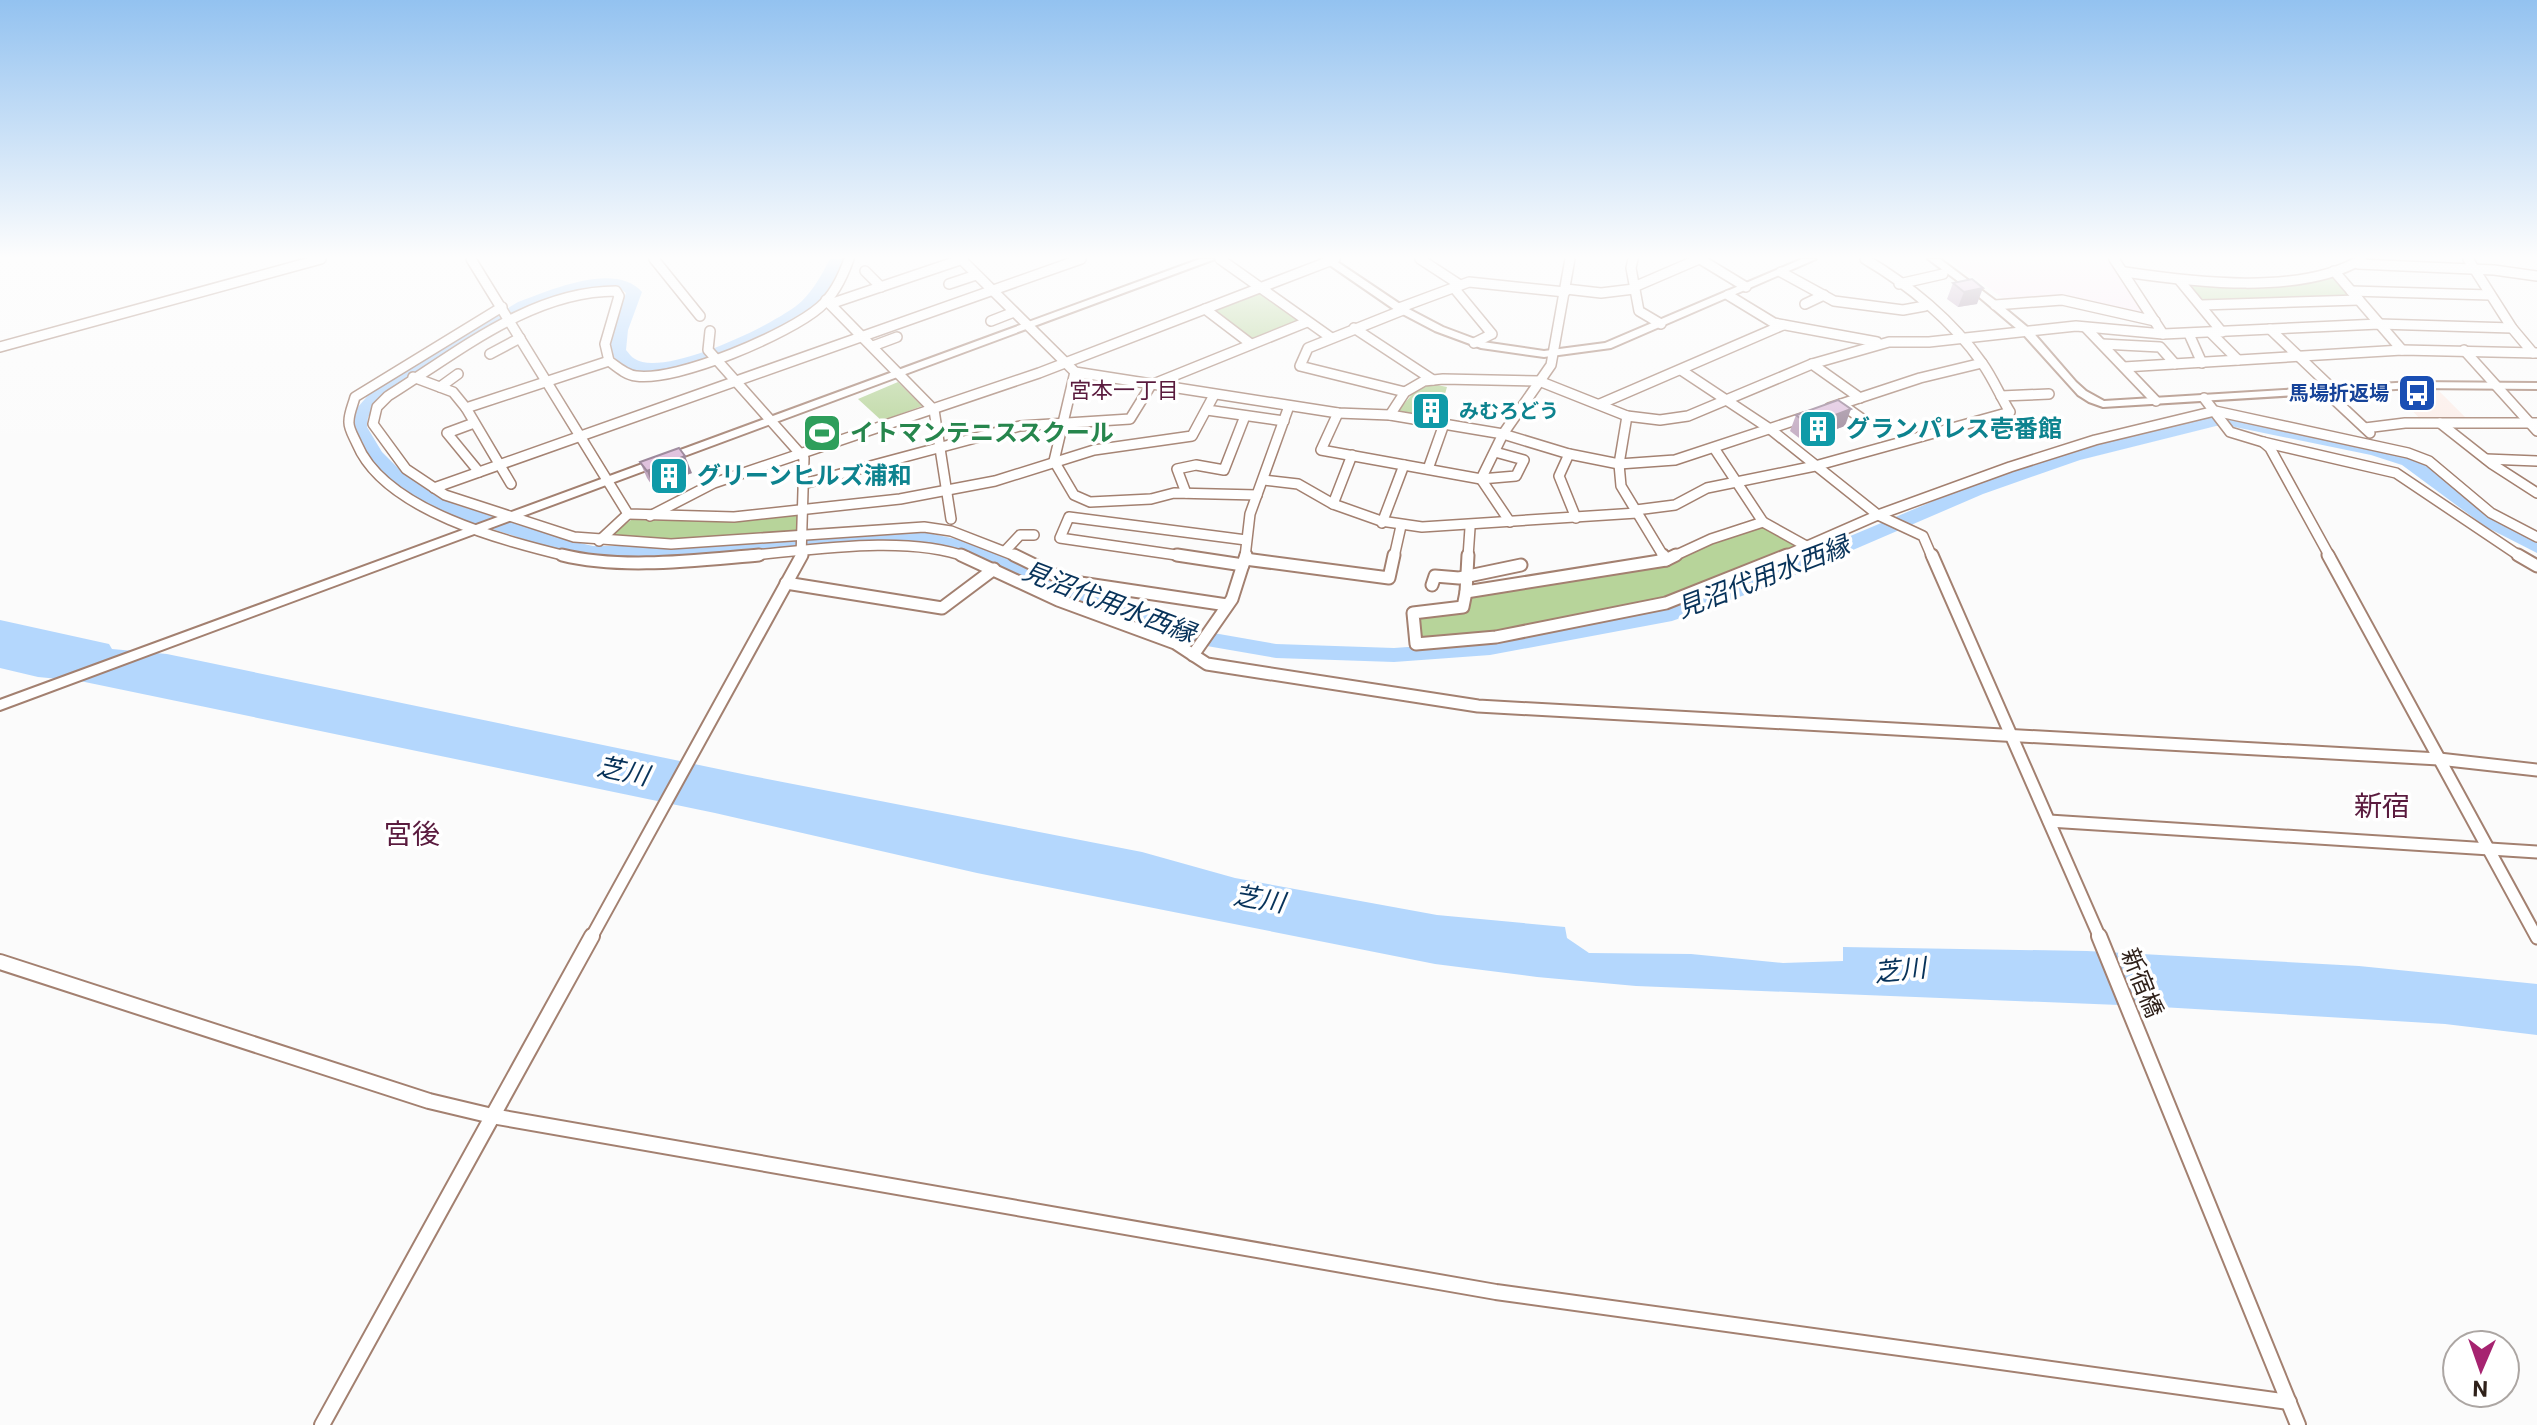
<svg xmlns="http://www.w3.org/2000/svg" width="2537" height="1425" font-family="Roboto,'Noto Sans JP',sans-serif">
<rect width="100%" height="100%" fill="#fbfbfb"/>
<polygon fill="#fcede8" points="2439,391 2468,420 2421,420 2408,406 2425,406 2411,392"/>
<polygon fill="#fcebf6" points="1948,259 2111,259 2146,316 2095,307 2007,301"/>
<g fill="#b7d49a">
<polygon points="2333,275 2352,296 2205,302 2188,285"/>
<polygon points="1261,293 1300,320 1251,340 1213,312"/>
<polygon points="898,382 922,406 882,421 858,399"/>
<polygon points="1432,384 1447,387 1443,401 1449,409 1446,422 1397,412 1415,391"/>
<polygon points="795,514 798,516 798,533 656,541 610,536 631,520 735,521"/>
<polygon points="1763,525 1800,545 1662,602 1541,627 1419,642 1416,618 1468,609 1469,599 1472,596 1671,563 1711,542"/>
</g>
<polygon fill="#b4d7fd" points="0,620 109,644 112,649 167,654 747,775 1142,852 1235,878 1437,915 1565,927 1567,938 1589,953 1691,954 1783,963 1843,961 1843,947 2087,951 2359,966 2537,984 2537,1035 2445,1024 2144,1006 1636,986 1537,977 1435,964 977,873 715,813 80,681 38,677 0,668"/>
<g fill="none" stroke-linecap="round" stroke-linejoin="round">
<path fill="#b4d7fd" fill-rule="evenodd" d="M 830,259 L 845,259 C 835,277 826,297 810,310 C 775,340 672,387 627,368 C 620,366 614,357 610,351 L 612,330 L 626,293 L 621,289 C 550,278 442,363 383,400 L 368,417 L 367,427 L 382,452 L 403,473 L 454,504 L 567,540 L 593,546 L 682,546 L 924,532 L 983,545 L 1154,616 L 1202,631 L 1276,644 L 1394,648 L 1490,641 L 1669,608 L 1753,577 L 1969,486 L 2068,452 L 2216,416 L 2230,416 L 2375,445 L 2414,457 L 2500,519 L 2537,539 L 2537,553 L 2486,527 L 2402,465 L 2371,455 L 2230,426 L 2216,426 L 2080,460 L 1983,494 L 1767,587 L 1672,621 L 1490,655 L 1394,662 L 1276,658 L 1201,645 L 1140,626 L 970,555 L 924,544 L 682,558 L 593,558 L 557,550 L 440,512 L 389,481 L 369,459 L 349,427 L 350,416 L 371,392 L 518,302 C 550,290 616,261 642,292 L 628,330 L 626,350 C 629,353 631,357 635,359 C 664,378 779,323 802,301 C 814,289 822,274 830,259 Z"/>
<defs>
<g id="minor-far2">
<polyline points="471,259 628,514 734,517 900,499 995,481 1094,450 1192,436 1214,395"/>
<polyline points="654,259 700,316"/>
<path d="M 849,259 C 843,276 834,295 820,307 C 789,334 677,382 636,376 C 626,375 617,367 609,361 L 605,344 L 619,296 L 616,291 C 531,291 457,353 388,396 L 377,407 L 373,424 L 406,469 L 445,495 L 574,537 L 671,544 L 924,527 L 951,531 L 1018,557"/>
<polyline points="961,259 1075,372 1338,413 1390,415 1503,434 1569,454 1619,464 1675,460 1805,417"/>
<polyline points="1220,259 1330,337"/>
<polyline points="1420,259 1460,285"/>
<polyline points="1633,259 1631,268 1639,311 1661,324"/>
<polyline points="1700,259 1746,287"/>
<polyline points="2468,259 2512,328 2533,353"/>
<polyline points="2358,264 2494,270 2537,276"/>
<polyline points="865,271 881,287"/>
<polyline points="2334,271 2402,350"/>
<polyline points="1781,272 1834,301 1903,310 1925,306"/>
<path d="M 2125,272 C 2192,282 2301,296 2362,259"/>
<polyline points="2180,281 2222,332"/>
<polyline points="949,284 976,275"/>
<polyline points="1899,284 1943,274"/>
<polyline points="1634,287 1699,259"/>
<polyline points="1454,288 1492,334 1474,343"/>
<polyline points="1566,289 1601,293 1634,289"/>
<polyline points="2351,291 2490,295"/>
<polyline points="1728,295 1774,323 1877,342"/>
<polyline points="826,300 934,410 951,519"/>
<polyline points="830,304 963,259"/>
<polyline points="1805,304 1824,295"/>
<polyline points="1995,305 2062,300 2155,321"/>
<polyline points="2201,305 2359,300"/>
<path d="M 502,307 L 355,397 C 353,405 349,413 349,421 C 348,428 354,437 357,444 C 385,511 505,541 570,557"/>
<polyline points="1399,308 1469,282 1565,292"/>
<polyline points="1205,309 1251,344"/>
<polyline points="1403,310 1308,348 1300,366 1405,392"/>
<polyline points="991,321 1014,312"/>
<polyline points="1354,328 1433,380"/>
<polyline points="2087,329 2156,401"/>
<polyline points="2270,329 2334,390"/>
<polyline points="710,331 708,350 804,458 801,557"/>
<polyline points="2211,333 2238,360"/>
<polyline points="2163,334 2379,324 2512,328"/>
<polyline points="2189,334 2202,363"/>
<polyline points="2102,344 2160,347 2175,364"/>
<polyline points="873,346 897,337"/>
<polyline points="0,347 321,259"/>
<polyline points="2464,350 2537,431"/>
<polyline points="490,354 520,338"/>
<polyline points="1812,364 1860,398"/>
<polyline points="2124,367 2402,350 2537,353"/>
<polyline points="1681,370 1770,429 1878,515 1923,536 1932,557"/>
<polyline points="1075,372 1054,461 1074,495 1090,502 1151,499 1174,493 1257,495"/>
<polyline points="413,377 453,392 466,408 511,484"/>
<polyline points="440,387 458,374"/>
<polyline points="2324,390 2370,433"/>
<polyline points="2001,396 2049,394"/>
<polyline points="2204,398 2230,432 2263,442 2270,448 2330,557"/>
<polyline points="1600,404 1783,325"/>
<polyline points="1841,404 1865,421"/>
<polyline points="466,408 609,361"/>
<polyline points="1829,408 1920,378 1982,363"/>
<polyline points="1207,410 1284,421"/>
<polyline points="1338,413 1321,450 1481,479 1516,476 1524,460 1495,452"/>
<polyline points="1390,415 1405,392 1424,381 1443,379 1539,381 1627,416 1660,420 1688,416 1812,364 1889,342 1929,342 2076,326 2163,334 2114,259"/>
<polyline points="1627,416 1619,464 1621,486 1664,557"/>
<polyline points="474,423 447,433 479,472"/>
<polyline points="2440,423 2492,464 2537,493"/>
<polyline points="2365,428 2405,423 2537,423"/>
<polyline points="2263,442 2396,473 2521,557"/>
<polyline points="1569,454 1559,476 1576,518"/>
<polyline points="1352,455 1333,504 1381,521 1422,527 1637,513"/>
<polyline points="2486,459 2537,461"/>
<polyline points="1428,469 1444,424"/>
<polyline points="1264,480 1298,484 1333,504"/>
<polyline points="803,484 1020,426 1130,419 1151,385 1307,322"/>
<polyline points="434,488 1081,259"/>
<polyline points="1186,493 1177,469 1196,465 1224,470 1245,416"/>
<path d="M 1636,510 L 1675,505 L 1707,488 L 1815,466 L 2010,412 C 2000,396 1993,378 1982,363 C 1953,321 1909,285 1865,259"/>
<polyline points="650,516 714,483 1039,373 1335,259"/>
<polyline points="1510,522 1481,479 1503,434 1551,365 1570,259"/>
<polyline points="1763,522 1808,547"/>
<polyline points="1382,523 1404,465"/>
<polyline points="599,541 628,514"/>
<polyline points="1005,551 1020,535 1034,535"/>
<path d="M 731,557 C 801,552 902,533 967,557"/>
<polyline points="1190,557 1060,538 1069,517 1246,540"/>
<polyline points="1245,557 1250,514 1289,406"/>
<polyline points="1394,557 1401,526"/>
<polyline points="1468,557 1470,528"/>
<polyline points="1672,557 1711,539 1763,522 1714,448"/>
<polyline points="1782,557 1878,515 2010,467 2095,440 2215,411 2408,453 2429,461 2491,513 2537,537"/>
</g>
<g id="minor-far1">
<path d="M 562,555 C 622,570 698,560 759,555"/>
<polyline points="961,555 1058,600 1175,643 1207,664 1478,706 2439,759 2537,770"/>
<polyline points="1014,555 1067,581 1227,605"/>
<polyline points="1177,555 1243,565"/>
<polyline points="1468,555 1466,592 1666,560 1676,555"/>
<polyline points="1663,555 1666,560"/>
<polyline points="1932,555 2100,938"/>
<polyline points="2328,555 2537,938"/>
<polyline points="2518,555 2537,566"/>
<polyline points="1245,559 1389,578 1394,555"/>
<polyline points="786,583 942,608 994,569"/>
<polyline points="1432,585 1435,576 1459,578 1521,565"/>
<polyline points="1466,592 1463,607 1413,613 1416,644 1496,637 1666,603 1787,555"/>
<polyline points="1193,655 1232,599 1246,555"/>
<polyline points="2049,821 2537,852"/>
<polyline points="591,938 802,555"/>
</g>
<g id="minor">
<polyline points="2099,936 2298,1425"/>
<polyline points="0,962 429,1101 492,1116 1496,1292 2289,1402"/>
<polyline points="322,1425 592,936"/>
</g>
<g id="tertiary">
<polygon points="1200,259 1215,259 0,710 0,700"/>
<polygon points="1321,259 1333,259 1403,306 1443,327 1483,342 1544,351 1605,343 1802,259 1816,259 1611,348 1544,357 1481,348 1435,331 1395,310"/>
<polygon points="1928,259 1940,259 1996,301 2031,330 2076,382 2086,391 2104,401 2412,382 2537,383 2537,389 2412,388 2103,407 2089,402 2078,395 2023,334 1978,296"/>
</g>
</defs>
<use href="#minor-far2" stroke="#a38070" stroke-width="12"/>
<use href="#minor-far1" stroke="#a38070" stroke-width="15"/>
<use href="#minor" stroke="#a38070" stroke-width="18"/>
<use href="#tertiary" stroke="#a38070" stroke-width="4"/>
<use href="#minor-far2" stroke="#fff" stroke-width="9"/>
<use href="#minor-far1" stroke="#fff" stroke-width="11"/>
<use href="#minor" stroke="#fff" stroke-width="14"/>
<use href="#tertiary" fill="#fff" fill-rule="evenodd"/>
</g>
<g fill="#c0a7bf">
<polygon points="1972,279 1977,304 1958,307 1947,299 1953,283"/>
<polygon points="1796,415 1845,426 1803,441 1790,431"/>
<polygon points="640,462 692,473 653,487 647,478"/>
</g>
<g fill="#9c889b">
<polygon points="1983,288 1977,304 1958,307 1964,292"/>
<polygon points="1851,409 1845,426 1803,441 1809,425"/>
<polygon points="685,456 692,473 653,487 647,471"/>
</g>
<g fill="#dfc2de" stroke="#9c889b" stroke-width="2">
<polygon points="1972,279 1983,288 1964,292 1953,283"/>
<polygon points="1838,400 1851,409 1809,425 1796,415"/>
<polygon points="679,448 685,456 647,471 640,462"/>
</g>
<linearGradient id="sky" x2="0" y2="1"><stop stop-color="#93c2f0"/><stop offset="0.56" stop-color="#fdfdfd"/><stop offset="1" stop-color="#fdfdfd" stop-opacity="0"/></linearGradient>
<rect width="2537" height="459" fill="url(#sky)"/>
<defs>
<symbol id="bus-square" viewBox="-11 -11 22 22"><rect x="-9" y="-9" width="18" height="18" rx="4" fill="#1a4fb4" stroke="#fff"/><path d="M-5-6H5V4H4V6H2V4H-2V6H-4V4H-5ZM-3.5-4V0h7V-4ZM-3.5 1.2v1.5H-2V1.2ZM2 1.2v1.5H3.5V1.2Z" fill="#fff"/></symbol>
<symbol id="building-square" viewBox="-11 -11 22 22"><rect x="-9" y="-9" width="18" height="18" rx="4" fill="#0f9aa8" stroke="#fff"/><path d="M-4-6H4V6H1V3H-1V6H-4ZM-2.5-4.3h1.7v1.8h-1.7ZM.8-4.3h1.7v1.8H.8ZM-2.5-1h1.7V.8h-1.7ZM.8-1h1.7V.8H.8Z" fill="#fff"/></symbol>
<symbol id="stadium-square" viewBox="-11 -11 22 22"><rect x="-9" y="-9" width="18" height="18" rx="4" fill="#2e9e5b" stroke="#fff"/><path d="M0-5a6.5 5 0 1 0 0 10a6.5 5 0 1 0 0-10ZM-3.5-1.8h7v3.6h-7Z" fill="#fff"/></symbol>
</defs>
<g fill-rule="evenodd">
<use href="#bus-square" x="2395" y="371" width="44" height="44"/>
<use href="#building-square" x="1409" y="389" width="44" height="44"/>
<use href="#building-square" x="1796" y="407" width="44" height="44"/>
<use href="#stadium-square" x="800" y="411" width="44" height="44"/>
<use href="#building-square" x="647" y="454" width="44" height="44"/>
</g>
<g text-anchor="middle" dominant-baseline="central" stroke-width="7" stroke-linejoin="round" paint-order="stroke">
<g font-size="20" font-weight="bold" fill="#164399" stroke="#fff" text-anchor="end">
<text x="2389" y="393">馬場折返場</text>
</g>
<g font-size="20" font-weight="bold" fill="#0d838f" stroke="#fff" text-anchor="start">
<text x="1459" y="411">みむろどう</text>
</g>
<g font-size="22" fill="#5a1b3e" stroke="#fff">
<text x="1124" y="390">宮本一丁目</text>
</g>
<g font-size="24" font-weight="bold" fill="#0d838f" stroke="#fff" text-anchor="start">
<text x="1846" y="429">グランパレス壱番館</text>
<text x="697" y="476">グリーンヒルズ浦和</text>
</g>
<g font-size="24" font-weight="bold" fill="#27864d" stroke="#fff" text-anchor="start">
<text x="850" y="433">イトマンテニススクール</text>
</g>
<g font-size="24" fill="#2f211a" stroke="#fff">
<text transform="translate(2142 983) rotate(68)">新宿橋</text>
</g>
<g font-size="26" font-style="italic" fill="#08335a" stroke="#fff">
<text transform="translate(1763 577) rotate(-21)">見沼代用水西縁</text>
<text transform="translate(1109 602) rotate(21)">見沼代用水西縁</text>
<text transform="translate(623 771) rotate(12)">芝川</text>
<text transform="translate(1259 899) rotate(9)">芝川</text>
<text transform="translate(1900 970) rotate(-6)">芝川</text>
</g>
<g font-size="28" fill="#5a1b3e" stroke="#fff">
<text x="2382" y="806">新宿</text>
<text x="412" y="834">宮後</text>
</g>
</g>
<g transform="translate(2481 1369) rotate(182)"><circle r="38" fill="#ffffff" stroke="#aca6a3" stroke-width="2"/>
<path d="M0-6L14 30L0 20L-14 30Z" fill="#a62370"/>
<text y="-12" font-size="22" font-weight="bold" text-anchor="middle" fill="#2f211a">N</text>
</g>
</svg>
